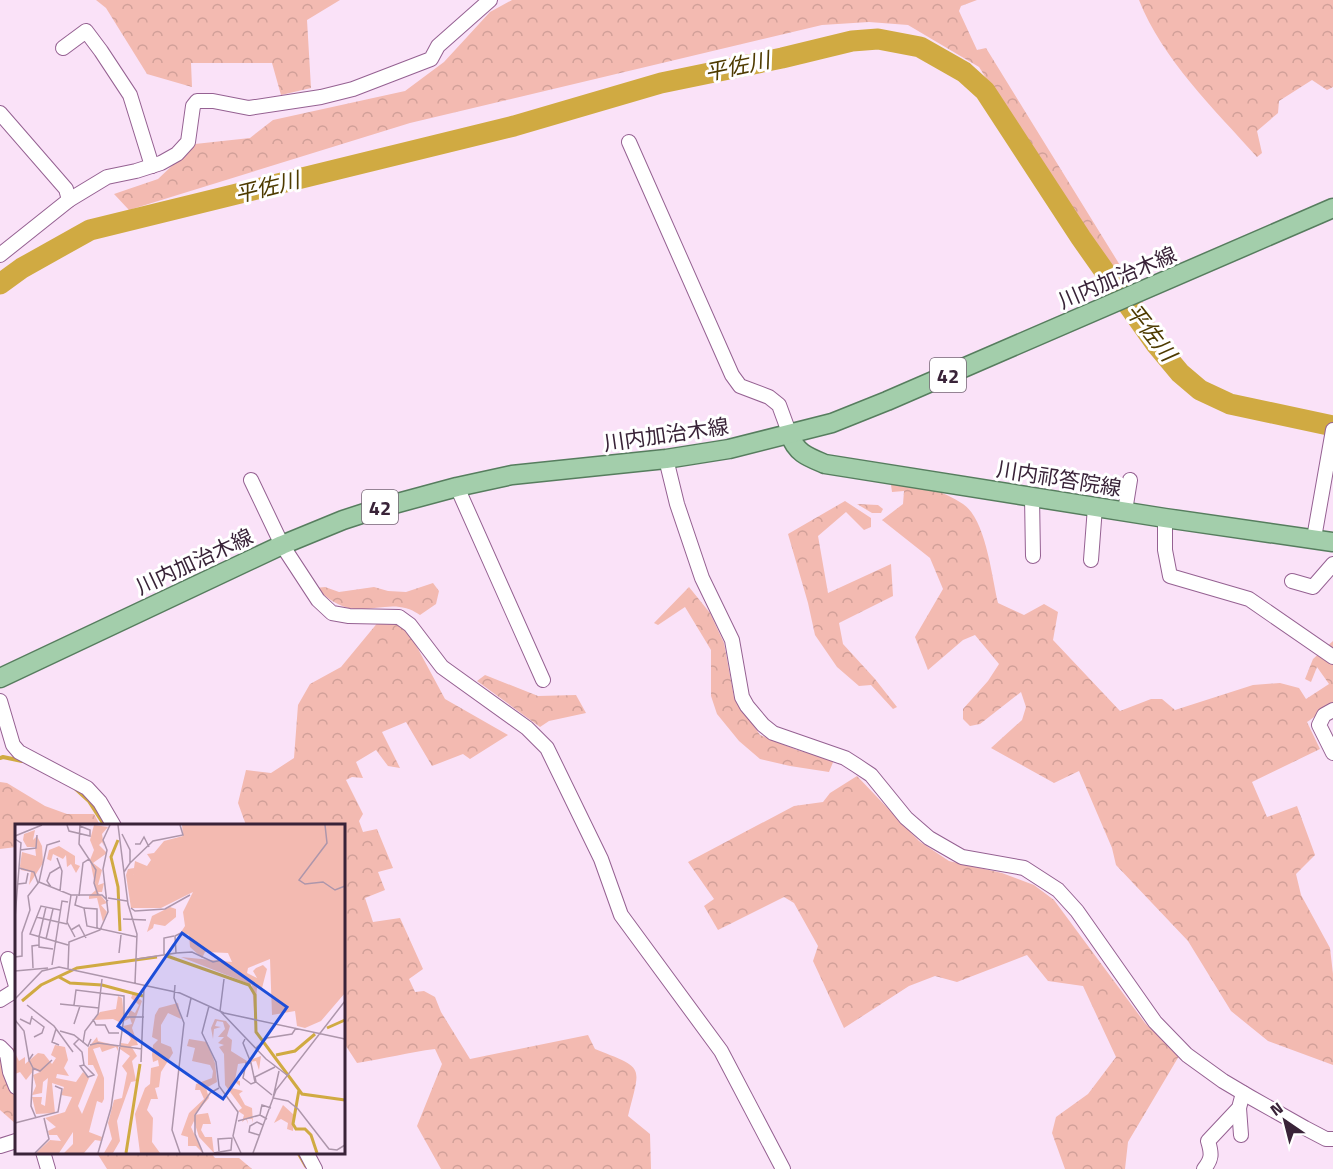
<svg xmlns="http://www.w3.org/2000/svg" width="1333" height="1169" font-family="'Titillium Web','Noto Sans JP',sans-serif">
<defs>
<pattern id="forest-crowns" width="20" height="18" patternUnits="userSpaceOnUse" patternTransform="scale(1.5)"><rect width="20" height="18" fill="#f3bab1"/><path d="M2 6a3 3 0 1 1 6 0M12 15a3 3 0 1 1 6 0" fill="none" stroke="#d1a099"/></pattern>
</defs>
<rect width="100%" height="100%" fill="#fae2f8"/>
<g fill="url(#forest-crowns)">
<polygon points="96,0 340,0 307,20 311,88 281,95 272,63 191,63 192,87 147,74 106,8"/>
<polygon points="512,0 977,0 961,6 959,11 977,50 986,48 1155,322 1160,335 1083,231 979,67 908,25 869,22 822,25 410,123 129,210 114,194 158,179 195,144 250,138 273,120 405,91 444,62 490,12"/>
<path d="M 1139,0 L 1333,0 L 1333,87 L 1327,90 L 1312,80 L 1279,101 L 1278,113 L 1257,131 L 1262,153 L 1257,157 C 1215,110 1162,59 1139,0 Z"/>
<path d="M 898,480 C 920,485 944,491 963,504 C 986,519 992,578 998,603 L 1024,615 L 1044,604 L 1058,612 L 1053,640 L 1120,711 L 1151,699 L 1162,699 L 1175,710 L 1253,685 L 1280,683 L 1299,688 L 1306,699 L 1329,684 L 1317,667 L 1311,682 L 1305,679 L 1313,659 L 1333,641 L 1333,704 L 1307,722 L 1320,749 L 1252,782 L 1267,817 L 1297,806 L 1315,855 L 1296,874 L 1301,895 L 1330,948 L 1333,974 L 1333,1065 L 1268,1041 L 1231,1011 L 1188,941 L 1116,865 L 1112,848 L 1079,771 L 1054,783 L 991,748 L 1022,720 L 1026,707 L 1021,692 L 980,724 L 970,726 L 963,719 L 963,709 L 988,681 L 999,664 L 975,635 L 963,640 L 928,670 L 915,637 L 943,589 L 930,558 L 882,520 L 903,504 L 904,491 L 892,492 L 891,485 Z"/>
<polygon points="845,501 871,518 871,527 864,530 846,512 818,536 828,593 891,564 893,596 839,623 843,644 875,679 897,707 893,709 871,685 859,686 837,667 815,635 808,603 788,534"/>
<polygon points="857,504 878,505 883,509 881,513 872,513"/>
<path d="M 433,583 L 439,591 L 436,604 L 420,615 C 397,599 378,611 354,609 C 338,607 327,598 316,588 L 325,587 L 339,592 L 374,587 L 388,591 L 406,592 Z"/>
<polygon points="689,587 710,613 724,643 734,697 760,735 797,750 834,760 829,772 790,766 760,759 739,741 717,714 711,696 711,650 685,607 658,625 654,623"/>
<path d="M 379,621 L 397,622 L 410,634 L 445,699 L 508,735 L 470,759 L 463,754 L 432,766 L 406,722 L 382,732 L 400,768 L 388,766 L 376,750 L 356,762 L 363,778 L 352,777 L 346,780 L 363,814 L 359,821 L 363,832 L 377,829 L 393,868 L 378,872 L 385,890 L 365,898 L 373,922 L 400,918 L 423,969 L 409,979 L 415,992 L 424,991 L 435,997 L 441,1012 L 470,1059 L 588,1035 L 595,1049 C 645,1069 641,1064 628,1116 L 650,1134 L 651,1169 L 441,1169 L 417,1126 L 442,1064 L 435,1049 C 409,1052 384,1059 357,1063 L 344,1043 L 344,826 L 246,825 L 238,803 L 246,770 L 271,773 L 294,758 L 298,705 L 310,684 L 341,667 Z"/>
<polygon points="485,675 538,696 576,695 586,713 549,721 540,727 477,681"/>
<polygon points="857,776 919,841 949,861 1002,873 1034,885 1054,900 1145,1023 1179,1056 1128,1142 1125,1169 1065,1169 1052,1133 1056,1117 1088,1094 1116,1057 1083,986 1048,981 1027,955 957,982 935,976 909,986 844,1028 813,961 818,946 794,903 784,897 718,930 704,906 714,899 688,862 794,806 823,802 830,793"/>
<polygon points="0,782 7,783 45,806 67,814 94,814 100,825 16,826 16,847 0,849"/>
<polygon points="16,1047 16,1124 0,1110 0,1055"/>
<polygon points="97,1153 211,1153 215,1158 239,1158 252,1169 107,1169"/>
</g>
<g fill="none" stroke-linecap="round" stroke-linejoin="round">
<g stroke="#d0aa42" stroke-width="4">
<polyline points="0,758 3,757 22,761"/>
<polyline points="76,789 89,801 105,826"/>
<polyline points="298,1152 306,1166"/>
</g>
<polyline stroke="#d0aa42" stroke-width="21" points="0,284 22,268 90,230 514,126 661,83 782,58 852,41 878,39 920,47 964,72 985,91 1081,238 1155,343 1180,373 1200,390 1230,404 1333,426"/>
<defs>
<g id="minor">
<polyline points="63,48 86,31 101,51 130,95 152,166"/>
<polyline points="0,113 66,189 69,200 0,255"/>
<polyline points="629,142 732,375 740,386 769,397 779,405 790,435"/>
<polyline points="69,200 107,177 136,171 161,163 177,154 188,142 193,106 197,101 213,101 249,108 321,97 353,89 431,59 438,46 490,0"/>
<polyline points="666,459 677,504 702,578 732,640 742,697 747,706 763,725 773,733 845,758 856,765 871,775 906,818 929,838 962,857 1024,868 1058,890 1077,911 1155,1022 1187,1055 1223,1081 1250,1097 1305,1128 1326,1139 1333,1139"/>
<polyline points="251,480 282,545 318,600 332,613 349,616 399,617 410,625 442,667 527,728 547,748 601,859 621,915 721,1051 783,1169"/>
<polyline points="457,487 543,680"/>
<polyline points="1032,497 1033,556"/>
<polyline points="1125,511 1130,480"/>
<polyline points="1165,518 1165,550 1170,576 1249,599 1333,657"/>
<polyline points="1314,538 1333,430"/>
<polyline points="1091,560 1095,507"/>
<polyline points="1292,581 1313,587 1333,564"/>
<polyline points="0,701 13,745 19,752 87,788 100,802 114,826"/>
<polyline points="1333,710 1324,715 1319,725 1333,753"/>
<polyline points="8,959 16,986"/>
<polyline points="0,1000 16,990"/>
<polyline points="0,1047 7,1054 10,1072 16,1087"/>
<polyline points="1239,1108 1241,1135"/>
<polyline points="0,1146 16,1141"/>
<polyline points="43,1152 48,1169"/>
<polyline points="306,1152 315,1169"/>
<path d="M 1204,1169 C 1212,1159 1212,1154 1208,1141 L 1239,1108 L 1243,1093"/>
</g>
<g id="major">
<path d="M 790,435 C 796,453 808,457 825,464 L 1165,518 L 1333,542"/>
<polyline points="0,678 282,545 343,520 383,507 457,487 512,475 666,459 729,449 832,423 887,401 1333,208"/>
</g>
</defs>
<use href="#minor" stroke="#956192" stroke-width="16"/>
<use href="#major" stroke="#567d5e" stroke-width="21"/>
<use href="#minor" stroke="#fff" stroke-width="14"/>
<use href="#major" stroke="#a3ceab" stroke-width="18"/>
</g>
<g text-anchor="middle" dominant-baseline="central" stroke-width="6" stroke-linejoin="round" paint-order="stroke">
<g fill="#fff" stroke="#746574" stroke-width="1.5">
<rect x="930" y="358" width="36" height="34" rx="4.5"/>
<rect x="362" y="490" width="36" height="34" rx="4.5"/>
</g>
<g font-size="20" font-weight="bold" fill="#392338">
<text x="948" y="375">42</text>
<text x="380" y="507">42</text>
</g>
<g font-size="21" fill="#392338" stroke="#fff">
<text transform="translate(1117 277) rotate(-23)">川内加治木線</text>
<text transform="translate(666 434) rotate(-8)">川内加治木線</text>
<text transform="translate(1059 478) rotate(9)">川内祁答院線</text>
<text transform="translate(194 561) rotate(-25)">川内加治木線</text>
</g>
<g font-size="22" font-style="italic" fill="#4e3b00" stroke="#fff">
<text transform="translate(737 66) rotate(-12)">平佐川</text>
<text transform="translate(267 187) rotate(-14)">平佐川</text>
<text transform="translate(1151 332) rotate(52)">平佐川</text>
</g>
</g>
<g transform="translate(15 824)">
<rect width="330" height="330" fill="#fae2f8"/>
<path d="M 79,1 L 93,3 L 87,10 L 89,22 L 87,18 L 84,21 L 92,29 L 78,39 L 87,46 L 83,61 L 89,59 L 87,68 L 83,68 L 92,79 L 86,81 L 92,88 L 88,98 L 82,74 L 74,75 L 74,80 L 74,72 L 81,66 L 75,36 L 79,26 L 75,16 ZM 167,1 L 330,1 L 330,169 L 306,197 L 290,204 L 282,202 L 280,187 L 257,191 L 255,135 L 233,144 L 232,149 L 242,154 L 238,147 L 241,144 L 248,141 L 252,145 L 247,164 L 242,163 L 240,200 L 237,161 L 166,133 L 217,138 L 213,129 L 190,128 L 187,134 L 175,123 L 174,111 L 166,108 L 170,102 L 168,88 L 178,68 L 146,84 L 116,84 L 111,51 L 113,45 L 119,44 L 118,51 L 120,37 L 132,42 L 136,36 L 132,30 L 139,29 L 149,17 L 168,12 ZM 20,6 L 18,16 L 22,12 L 27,22 L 28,39 L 14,61 L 16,48 L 6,46 L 5,42 L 7,28 L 21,32 L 20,23 L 12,23 L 8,16 L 9,10 ZM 44,22 L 60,32 L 60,40 L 65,42 L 61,49 L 56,40 L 52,43 L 51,31 L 48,35 L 38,30 L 36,37 L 32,35 L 34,26 ZM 155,83 L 161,85 L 161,93 L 150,102 L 139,100 L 138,104 L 132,108 L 137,92 ZM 118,169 L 127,177 L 117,204 L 123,221 L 116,222 L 122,232 L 117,237 L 121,257 L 116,258 L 102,297 L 105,317 L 98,329 L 89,329 L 97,315 L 93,299 L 99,276 L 107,274 L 112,249 L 107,242 L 115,232 L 105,225 L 106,219 L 113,220 L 116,215 L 108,202 L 117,200 L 115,194 L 106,199 L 98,195 L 79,196 L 85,188 L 101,185 L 103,172 L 107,174 L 109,193 L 113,193 L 115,186 L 120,189 L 124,181 L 116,174 ZM 163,179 L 166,195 L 153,189 L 146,201 L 146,219 L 156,223 L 158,229 L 146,248 L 144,263 L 140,264 L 143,275 L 136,275 L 132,286 L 138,294 L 137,318 L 145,329 L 125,329 L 120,290 L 130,264 L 135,260 L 136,244 L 144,242 L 143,236 L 138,238 L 137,231 L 138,221 L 143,216 L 137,213 L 140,191 L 144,184 ZM 200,195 L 211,197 L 215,202 L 212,212 L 217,216 L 216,227 L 232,237 L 246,232 L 244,246 L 241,237 L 223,240 L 220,256 L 225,257 L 225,262 L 220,258 L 217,264 L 228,267 L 224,270 L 230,281 L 237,284 L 238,299 L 237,295 L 232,295 L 233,300 L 231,295 L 227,298 L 229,291 L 223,287 L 227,284 L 210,261 L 209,230 L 204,223 L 209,221 L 203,219 L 209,213 L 203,213 L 210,205 L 208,198 L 202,197 L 200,202 L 206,203 L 199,205 L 198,215 L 196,204 ZM 82,213 L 83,217 L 103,222 L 103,227 L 101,223 L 87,228 L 85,223 L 78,225 L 89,254 L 89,275 L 87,279 L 82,277 L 74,308 L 87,313 L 86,317 L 80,316 L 69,329 L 49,329 L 58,320 L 58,308 L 44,329 L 21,329 L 35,316 L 46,317 L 42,311 L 34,311 L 33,307 L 41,303 L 30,294 L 50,288 L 57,273 L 46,271 L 49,263 L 37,259 L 40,289 L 21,290 L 17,273 L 27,273 L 26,280 L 30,282 L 33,254 L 28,258 L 27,269 L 17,271 L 21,262 L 18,251 L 25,248 L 19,246 L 11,256 L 5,248 L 0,250 L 0,229 L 4,237 L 10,233 L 10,240 L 23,229 L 29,230 L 37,240 L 41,234 L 36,231 L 40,221 L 50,223 L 53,236 L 49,244 L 54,252 L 42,250 L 41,254 L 61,258 L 68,248 L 74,254 L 63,282 L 67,290 L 83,251 L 78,241 L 73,241 L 73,224 ZM 174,215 L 192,218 L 200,239 L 202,258 L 191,264 L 194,274 L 179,291 L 193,289 L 196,300 L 188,300 L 186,306 L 190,313 L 197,313 L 199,329 L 184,313 L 179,297 L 176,303 L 188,329 L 181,322 L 173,322 L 173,313 L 166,311 L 174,289 L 189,275 L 185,266 L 180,266 L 181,260 L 197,254 L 198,247 L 195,241 L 177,237 L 180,224 L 172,222 ZM 268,281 L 279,291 L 278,307 L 272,305 L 273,299 L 266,295 L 259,299 Z" fill="#f3bab1"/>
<path fill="none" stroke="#d0aa42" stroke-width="3" d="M 103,16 L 96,33 L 103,63 L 105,107M 152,132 L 234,161 L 240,171 L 241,208 L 287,270 L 330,276M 44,153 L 55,159 L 87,161 L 128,172M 7,177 L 26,161 L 62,144 L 142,133M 312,204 L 330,196M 261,231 L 280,227 L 300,210M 284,266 L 278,300 L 281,305 L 290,305 L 296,311 L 302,329M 111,329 L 125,240"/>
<path fill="none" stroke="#ad96ab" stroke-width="1.5" d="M 52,1 L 54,7 L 75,12 L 75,6 L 65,2M 103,1 L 113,80 L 122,110 L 120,159M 310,1 L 312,19 L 284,56 L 290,60 L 308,58 L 320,66 L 330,62M 107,10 L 115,26 L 115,39 L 109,48M 0,12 L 27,1M 0,15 L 6,19 L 0,94M 120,20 L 125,20 L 129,13 L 134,23M 5,26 L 21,24 L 22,11M 42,34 L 47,47 L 45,67M 74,35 L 81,46 L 79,59 L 83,71M 115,39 L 138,17 L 168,11 L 165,1M 4,44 L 19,48 L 23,59M 24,58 L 56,71 L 87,71 L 93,77M 3,60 L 11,59 L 13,49M 36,63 L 32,57 L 35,49 L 45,43M 56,71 L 52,98 L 60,113M 62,72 L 60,81 L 69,84 L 72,102 L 122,113M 64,72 L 68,39 L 74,35 L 64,20 L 65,1M 93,74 L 112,77M 69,84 L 82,85 L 82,104M 116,84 L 120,87 L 150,85 L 175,71M 45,86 L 26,82 L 15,110 L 53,121M 21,93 L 52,100M 108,95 L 131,96M 56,106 L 64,101 L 71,114M 24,113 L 31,83M 24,113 L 24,123 L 38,125M 31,115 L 38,85M 104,129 L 106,111M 161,129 L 177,128 L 198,138 L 207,136M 149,130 L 149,114 L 159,112M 0,133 L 7,132 L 7,109 L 15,86 L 13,72 L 24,58 L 32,21 L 45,17M 122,135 L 161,129 L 160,112 L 166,109M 37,141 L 47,77 L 53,78M 18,144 L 17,122 L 24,121M 53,145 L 54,118 L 85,106 L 93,88 L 88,45 L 92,26 L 88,16 L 95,1M 0,147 L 33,144M 160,161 L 159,174 L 169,199 L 157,306 L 165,329M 0,175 L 27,147 L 44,143 L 165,169 L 209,189 L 330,215M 45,180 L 84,184M 12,181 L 39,202 L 58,228M 59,181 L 61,166 L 109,172 L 109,193 L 96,284 L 83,329M 194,182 L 187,209 L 201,238 L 204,262 L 223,288 L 218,312 L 226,329M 205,187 L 209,155M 205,187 L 251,235 L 272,251M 109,193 L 129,193M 172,193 L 176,174M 17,194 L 29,203 L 27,209 L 19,213M 5,195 L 15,200 L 17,192M 78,195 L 81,201 L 90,201 L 94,209 L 104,209M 0,196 L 9,207 L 14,236 L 18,230M 59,200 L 65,182M 41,205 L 37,218 L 44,221M 45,207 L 59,211 L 73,222 L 76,215M 64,215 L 59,220 L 67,228 L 69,241 L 79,251 L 73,253 L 65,242 L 69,241M 230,215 L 228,219 L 236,239M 68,219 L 70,207 L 83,190 L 87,155M 75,221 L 83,219 L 127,225M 241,224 L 252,214 L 277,210 L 281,204M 14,236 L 18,244 L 25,247 L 37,236M 126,238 L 129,163M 18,244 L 16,282 L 21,294M 264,247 L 258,274 L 273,277 L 283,285 L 314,325 L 322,326 L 330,321M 240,258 L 236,239 L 231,239 L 228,254 L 236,260 L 241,258 L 240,253 L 260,243M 241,258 L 257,271M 252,295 L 245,291 L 246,285 L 247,281 L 256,284M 223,297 L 245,291M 0,299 L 43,288 L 47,265 L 40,262M 244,311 L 234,308 L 235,302 L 242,298 L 248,301M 20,329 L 34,315 L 29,294M 188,329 L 180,310 L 180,291 L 195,269 L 204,264M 199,329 L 216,326 L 217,314 L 203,315 L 204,327M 238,329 L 261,266 L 330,177"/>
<path fill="#1d4ed8" fill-opacity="0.15" stroke="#1d4ed8" stroke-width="3" d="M 167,109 L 272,183 L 208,275 L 103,202 Z"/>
<rect width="330" height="330" fill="none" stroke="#392338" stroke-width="3"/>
</g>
<g transform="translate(1285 1121) rotate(325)" stroke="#ffffff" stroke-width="4.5" paint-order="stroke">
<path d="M0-4.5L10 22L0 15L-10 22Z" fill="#392338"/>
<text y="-9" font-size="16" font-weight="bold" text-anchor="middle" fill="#392338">N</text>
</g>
</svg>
